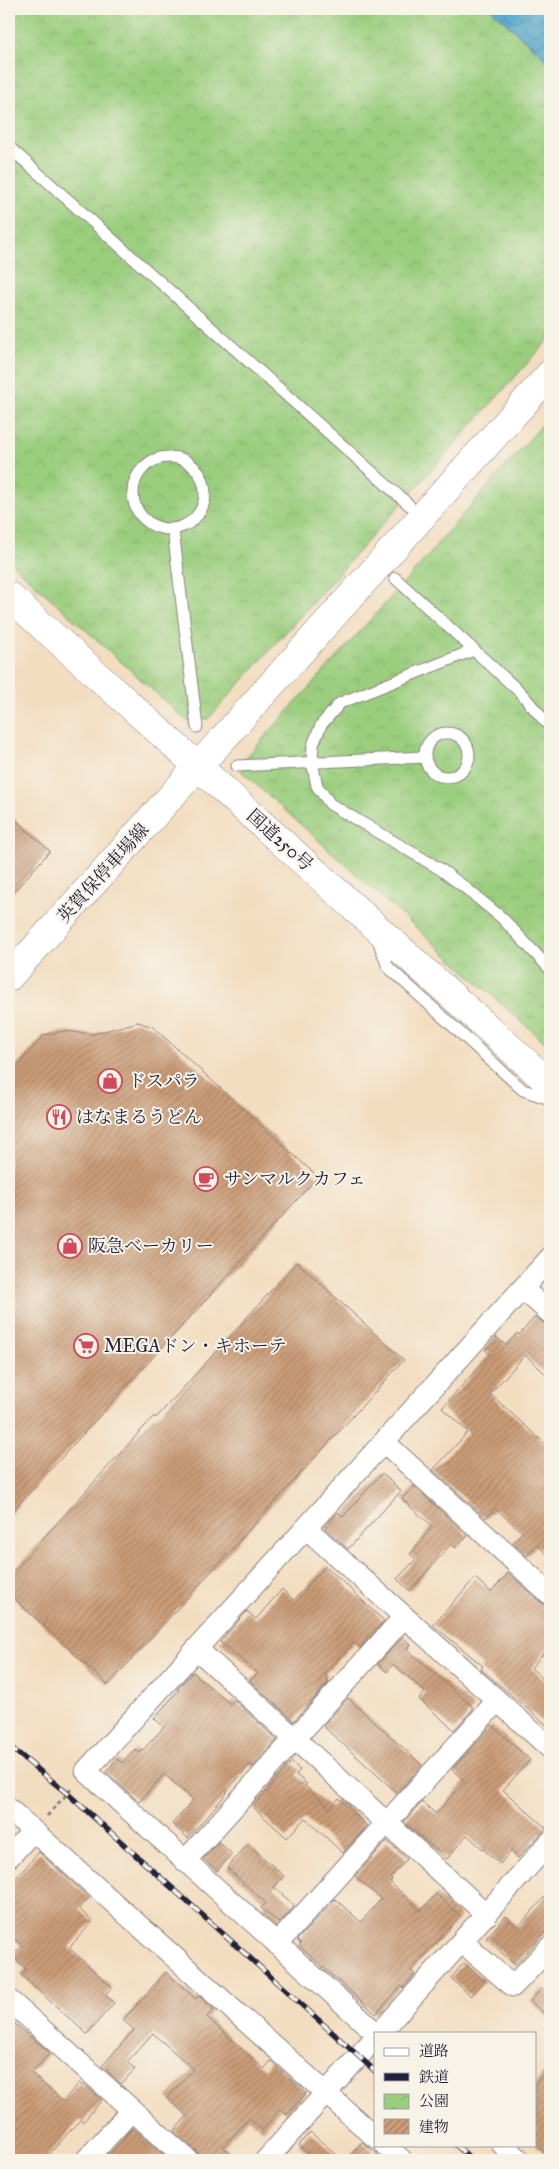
<svg xmlns="http://www.w3.org/2000/svg" width="559" height="2169" font-family="'IM FELL Great Primer','Noto Serif JP',serif">
<defs>
<pattern id="park-crowns" width="20" height="18" patternUnits="userSpaceOnUse" patternTransform="scale(1.25)"><rect width="20" height="18" fill="#9acd7d"/><path d="M2 6a3 3 0 1 1 6 0M12 15a3 3 0 1 1 6 0" fill="none" stroke="#84b06d"/></pattern>
<pattern id="water-waves" width="16" height="10" patternUnits="userSpaceOnUse" patternTransform="scale(1.25)"><rect width="16" height="10" fill="#4fa4cb"/><path d="M0 5q4-4 8 0t8 0" fill="none" stroke="#4185a6"/></pattern>
<pattern id="building-hatch" width="6" height="6" patternUnits="userSpaceOnUse" patternTransform="scale(1.25)"><rect width="6" height="6" fill="#cb9c77"/><path d="M-1 1l2-2M0 6l6-6M5 7l2-2" fill="none" stroke="#a47f63"/></pattern>
</defs>
<rect width="100%" height="100%" fill="#f7f3e8"/>
<filter id="ink" filterUnits="userSpaceOnUse"><feTurbulence type="fractalNoise" baseFrequency=".02" numOctaves="2"/><feDisplacementMap in="SourceGraphic" scale="10" xChannelSelector="R" yChannelSelector="G"/><feConvolveMatrix kernelMatrix="1 2 1 2 8 2 1 2 1" color-interpolation-filters="sRGB"/></filter>
<filter id="wash" filterUnits="userSpaceOnUse"><feTurbulence type="fractalNoise" baseFrequency=".0096" numOctaves="4" result="noise"/><feDisplacementMap in="SourceGraphic" scale="20" xChannelSelector="R" yChannelSelector="G"/><feGaussianBlur stdDeviation="1.12" result="paint"/><feColorMatrix in="noise" values="0 0 0 0 0 0 0 0 0 0 0 0 0 0 0 0 0 1.4 0 .05"/><feComposite in="paint" operator="in"/></filter>
<g filter="url(#wash)">
<rect width="100%" height="100%" fill="#f3ddc0"/>
<g fill="url(#park-crowns)" stroke="#5e785c">
<polygon points="9,9 491,9 550,63 550,338 208,719 187,721 9,561"/>
<polygon points="550,416 550,1047 242,772 243,761 437,546 436,545"/>
</g>
<polygon fill="url(#water-waves)" stroke="#386383" points="491,9 550,9 550,63"/>
<g id="blocks">
<g fill="url(#building-hatch)">
<polygon points="9,814 50,851 9,897"/>
<polygon points="138,1022 153,1027 318,1177 9,1515 9,1074 44,1035 64,1031 93,1034"/>
<polygon points="297,1262 404,1360 108,1685 9,1594 9,1576 154,1416 156,1418"/>
<polygon points="535,1317 550,1327 550,1378 525,1355 490,1394 550,1448 550,1557 537,1545 527,1556 513,1543 522,1532 495,1508 486,1518 433,1470 468,1432 442,1408 490,1354 485,1350 496,1337 506,1345 517,1333 519,1335"/>
<polygon points="382,1473 401,1491 348,1549 325,1528 338,1512 343,1517"/>
<polygon points="414,1486 468,1536 456,1548 451,1544 410,1591 397,1579 416,1559 410,1554 432,1526 402,1499"/>
<polygon points="326,1566 384,1621 360,1648 354,1642 325,1674 327,1676 326,1678 329,1682 294,1721 250,1681 258,1673 220,1642 247,1611 256,1619 282,1589 294,1600"/>
<polygon points="508,1573 542,1603 550,1606 550,1646 531,1668 550,1685 550,1728 481,1669 483,1666 433,1625 475,1578 491,1592"/>
<polygon points="403,1637 411,1645 407,1649 472,1706 473,1709 454,1730 419,1699 425,1692 393,1664 387,1672 378,1664"/>
<polygon points="193,1672 230,1704 234,1700 277,1740 253,1767 250,1764 226,1792 227,1793 188,1838 172,1824 193,1800 164,1774 139,1802 106,1772 117,1759 122,1763 135,1749 140,1753 164,1727 154,1718 179,1690 177,1689"/>
<polygon points="348,1698 422,1765 397,1793 323,1726"/>
<polygon points="492,1725 530,1760 503,1790 546,1828 518,1858 511,1851 500,1864 467,1835 447,1859 404,1822 422,1802 436,1814 465,1781 452,1770"/>
<polygon points="291,1762 300,1770 296,1775 307,1784 305,1786 330,1808 339,1798 367,1826 343,1853 305,1818 287,1838 253,1807"/>
<polygon points="387,1841 407,1859 390,1878 392,1880 390,1882 421,1911 436,1894 461,1916 411,1971 415,1974 403,1988 401,1986 376,2014 299,1946 301,1944 297,1940 335,1899 361,1922 381,1899 355,1876"/>
<polygon points="219,1842 232,1854 217,1871 203,1859"/>
<polygon points="248,1844 284,1876 274,1887 295,1906 279,1923 261,1908 266,1903 227,1868"/>
<polygon points="39,1852 89,1898 79,1909 93,1921 69,1948 112,1987 105,1995 114,2003 87,2034 21,1975 26,1969 12,1956 22,1946 9,1934 9,1886"/>
<polygon points="550,1891 550,1927 515,1965 486,1938 506,1916 518,1927"/>
<polygon points="464,1963 485,1981 471,1996 451,1978"/>
<polygon points="166,1972 196,1999 199,1996 214,2010 207,2017 264,2069 271,2061 306,2093 287,2115 280,2109 262,2130 249,2118 223,2147 239,2160 200,2160 196,2151 174,2131 187,2116 167,2098 193,2069 153,2033 127,2062 135,2069 121,2084 102,2066 134,2030 123,2020"/>
<polygon points="542,1989 550,1997 550,2019 530,2001"/>
<polygon points="9,2019 50,2053 31,2073 63,2101 79,2083 83,2086 85,2085 102,2100 83,2122 80,2120 44,2160 9,2160"/>
<polygon points="550,2066 550,2158 535,2144 535,2083"/>
<polygon points="133,2128 170,2160 103,2160"/>
<polygon points="310,2132 343,2160 301,2160 308,2153 299,2145"/>
<polygon points="362,2142 371,2149 383,2160 346,2160"/>
</g>
</g>
</g>
<g filter="url(#ink)">
<use href="#blocks" fill-opacity="0" stroke="#8a807e" stroke-width="1"/>
<g fill="none" stroke-linecap="round" stroke-linejoin="round">
<defs>
<g id="lane">
<polyline points="9,147 409,505"/>
<circle cx="169" cy="493" r="36"/>
<polyline points="173,530 197,727"/>
<polyline points="395,578 521,693 550,727"/>
<polyline points="474,650 340,703 321,725 313,745 312,762 317,786 330,804 440,869 463,886 502,918 550,969"/>
<circle cx="447" cy="755" r="22"/>
<polyline points="237,766 424,757"/>
<polyline points="377,937 388,967 523,1090 550,1099"/>
</g>
<g id="street">
<polyline points="523,1289 550,1313"/>
<polyline points="384,1442 550,1594"/>
<polyline points="306,1528 550,1748"/>
<polyline points="197,1649 487,1915"/>
<polyline points="9,1809 375,2137"/>
<polyline points="9,1857 33,1831"/>
<polyline points="185,1861 404,1617"/>
<polyline points="462,1942 513,1986 550,1947"/>
<polyline points="277,1944 497,1701"/>
<polyline points="9,2000 188,2160"/>
<polyline points="376,2033 86,1771 550,1258"/>
<polyline points="380,2033 550,1842"/>
<polyline points="385,2145 402,2160"/>
<polyline points="503,2145 520,2160"/>
<polyline points="86,2160 132,2110"/>
<polyline points="266,2160 375,2038"/>
</g>
<polyline id="secondary" points="9,977 550,374"/>
<polyline id="highway" points="9,596 550,1084"/>
</defs>
<use href="#lane" stroke="#8a807e" stroke-width="13"/>
<use href="#street" stroke="#8a807e" stroke-width="23"/>
<use href="#secondary" stroke="#8a807e" stroke-width="29"/>
<use href="#highway" stroke="#8a807e" stroke-width="29"/>
<polyline stroke="#8a807e" stroke-width="3" stroke-dasharray="4 4" stroke-linecap="butt" points="47,1816 73,1787"/>
<use href="#lane" stroke="#fff" stroke-width="11"/>
<use href="#street" stroke="#fff" stroke-width="21"/>
<use href="#secondary" stroke="#fff" stroke-width="28"/>
<use href="#highway" stroke="#fff" stroke-width="28"/>
<defs>
<g id="rail">
<polyline points="9,1746 68,1794 375,2071"/>
<polyline points="456,2145 472,2160"/>
</g>
</defs>
<use href="#rail" stroke="#22223b" stroke-width="5.5"/>
<use href="#rail" stroke="#f7f3e8" stroke-width="4" stroke-dasharray="11" stroke-linecap="butt"/>
</g>
</g>
<defs>
<symbol id="shop-ring" viewBox="-11 -11 22 22"><circle r="9.5" fill="#f7f3e8" stroke="#d1495b" stroke-width="1.5"/><path d="M-5-2.5h2.3a2.7 3.5 0 0 1 5.4 0H5L5.5 6h-11ZM-1.5-2.5h3a1.5 2.3 0 0 0-3 0Z" fill="#d1495b"/></symbol>
<symbol id="restaurant-ring" viewBox="-11 -11 22 22"><circle r="9.5" fill="#f7f3e8" stroke="#d1495b" stroke-width="1.5"/><path d="M-5-6h1v4h1v-4h1v4h1v-4h1v5L-1.5 .5V6h-2V.5L-5-1ZM5-6V6H3V1.5H1.5Q1.5-4 5-6Z" fill="#d1495b"/></symbol>
<symbol id="cafe-ring" viewBox="-11 -11 22 22"><circle r="9.5" fill="#f7f3e8" stroke="#d1495b" stroke-width="1.5"/><path d="M-5.5-4.5H6V0H3Q3 3.5 0 3.5H-2.5Q-5.5 3.5-5.5 0ZM3-3.2v2h1.7v-2ZM-6 4.5H4V6H-6Z" fill="#d1495b"/></symbol>
<symbol id="supermarket-ring" viewBox="-11 -11 22 22"><circle r="9.5" fill="#f7f3e8" stroke="#d1495b" stroke-width="1.5"/><path d="M-6-5.5h2.5l.6 2H6L4.5 2H-2.5L-4.4-4H-6ZM-1.5 3.2a1.3 1.3 0 1 0 .1 0ZM3 3.2a1.3 1.3 0 1 0 .1 0Z" fill="#d1495b"/></symbol>
</defs>
<g fill-rule="evenodd">
<use href="#shop-ring" x="96" y="1067" width="28" height="28"/>
<use href="#restaurant-ring" x="45" y="1103" width="28" height="28"/>
<use href="#cafe-ring" x="192" y="1165" width="28" height="28"/>
<use href="#shop-ring" x="56" y="1232" width="28" height="28"/>
<use href="#supermarket-ring" x="72" y="1332" width="28" height="28"/>
</g>
<g text-anchor="middle" dominant-baseline="central" stroke-width="4" stroke-linejoin="round" paint-order="stroke">
<g font-size="18" fill="#22223b" stroke="#f7f3e8">
<text transform="translate(280 840) rotate(42)">国道250号</text>
<text transform="translate(103 873) rotate(-48)">英賀保停車場線</text>
</g>
<g font-size="18" fill="#22223b" stroke="#f7f3e8" text-anchor="start">
<text x="128" y="1081">ドスパラ</text>
<text x="76" y="1117">はなまるうどん</text>
<text x="224" y="1179">サンマルクカフェ</text>
<text x="88" y="1246">阪急ベーカリー</text>
<text x="104" y="1346">MEGAドン・キホーテ</text>
</g>
</g>
<rect width="559" height="2169" fill="none" stroke="#f7f3e8" stroke-width="30"/>
<rect x="374" y="2032" width="162" height="115" fill="#f7f3e8" stroke="#a29fa3"/>
<rect x="384" y="2048" width="25" height="8" fill="#ffffff" stroke="#a29fa3"/>
<text x="419" y="2056" font-size="15" fill="#22223b">道路</text>
<rect x="384" y="2073" width="25" height="8" fill="#22223b" stroke="#a29fa3"/>
<text x="419" y="2082" font-size="15" fill="#22223b">鉄道</text>
<rect x="384" y="2094" width="25" height="15" fill="url(#park-crowns)" stroke="#a29fa3"/>
<text x="419" y="2106" font-size="15" fill="#22223b">公園</text>
<rect x="384" y="2119" width="25" height="15" fill="url(#building-hatch)" stroke="#a29fa3"/>
<text x="419" y="2132" font-size="15" fill="#22223b">建物</text>
</svg>
